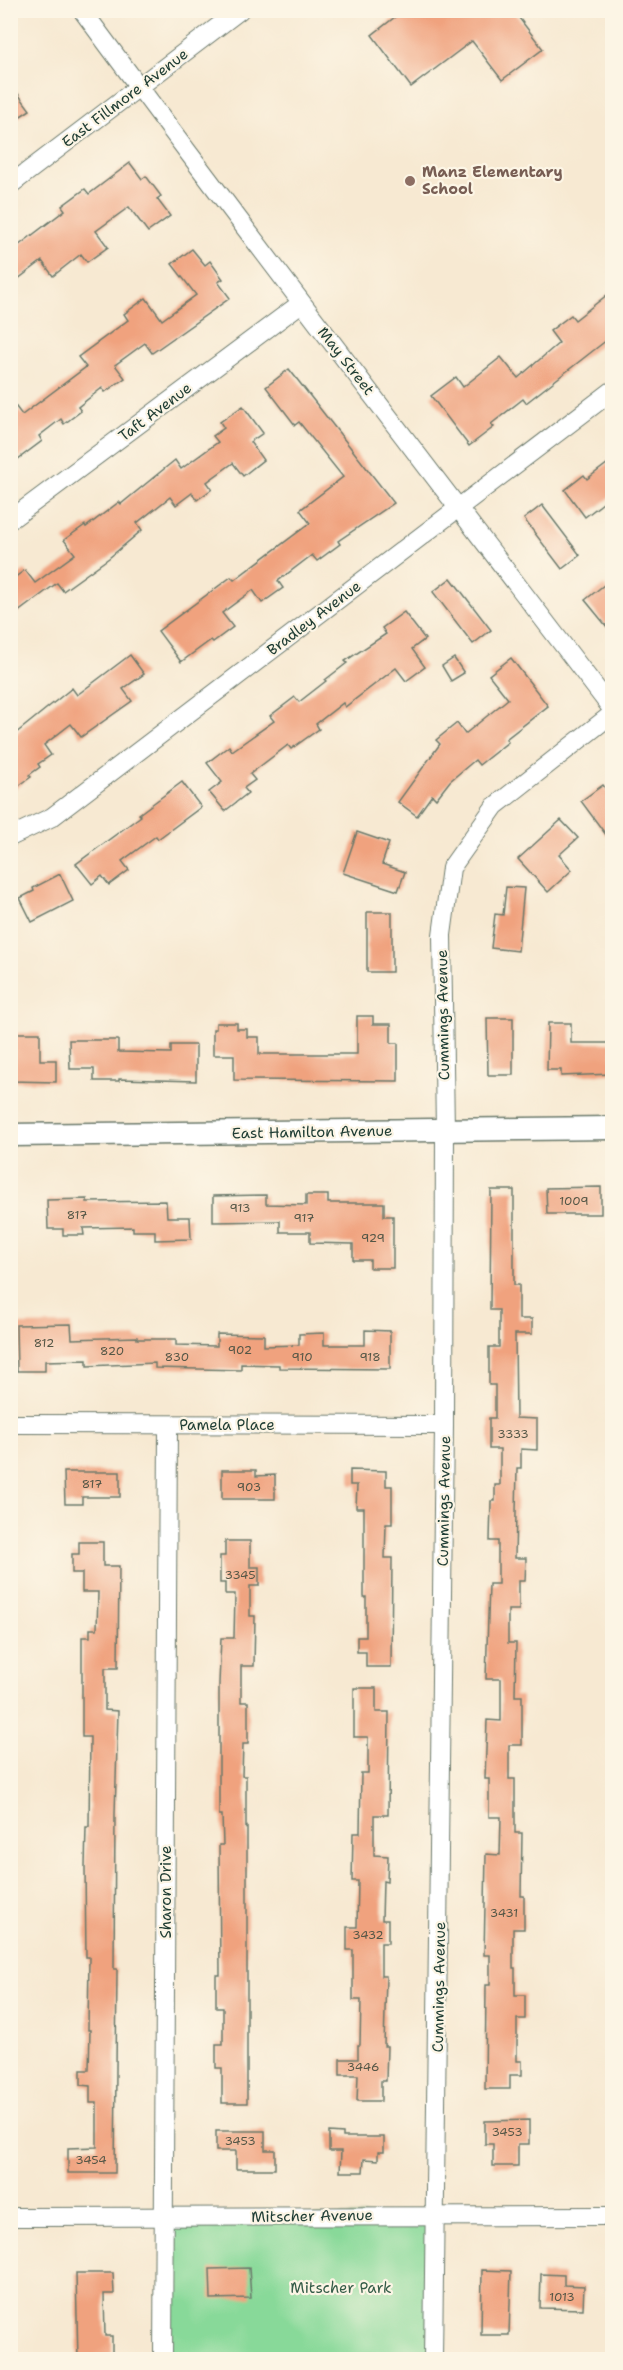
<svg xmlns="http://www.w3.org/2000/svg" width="623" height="2370" font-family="'Shantell Sans',sans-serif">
<rect width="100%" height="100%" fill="#fcf5e5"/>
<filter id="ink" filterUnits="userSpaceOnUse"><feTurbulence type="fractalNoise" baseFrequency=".0167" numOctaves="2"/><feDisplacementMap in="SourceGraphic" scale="12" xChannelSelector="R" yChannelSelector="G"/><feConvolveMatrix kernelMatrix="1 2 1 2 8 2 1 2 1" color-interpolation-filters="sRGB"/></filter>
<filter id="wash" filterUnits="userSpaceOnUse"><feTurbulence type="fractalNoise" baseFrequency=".008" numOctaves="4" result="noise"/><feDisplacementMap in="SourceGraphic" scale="24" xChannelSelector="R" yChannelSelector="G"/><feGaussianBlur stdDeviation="1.35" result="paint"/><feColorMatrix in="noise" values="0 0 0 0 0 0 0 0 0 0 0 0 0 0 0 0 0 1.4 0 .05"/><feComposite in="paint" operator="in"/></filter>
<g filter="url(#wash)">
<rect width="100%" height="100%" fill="#f7e9d2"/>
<polygon fill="#88d999" stroke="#548b66" stroke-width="1.5" points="437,2216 433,2359 163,2360 165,2218"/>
<g id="blocks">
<g fill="#f0a27e">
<polygon points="404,10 513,10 543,49 502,80 472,41 411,87 372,35"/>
<polygon points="10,83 30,110 10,123"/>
<polygon points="130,163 142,179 146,176 161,196 157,199 170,216 148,232 129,207 96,231 108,247 87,262 81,254 53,276 42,261 10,285 10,252 65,210 62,206 85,189 89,194"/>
<polygon points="192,249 205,265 210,261 223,279 218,282 230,298 152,353 145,343 115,365 125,378 105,392 102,388 78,407 81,411 64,424 61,419 39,436 42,441 10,465 10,399 22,415 86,367 78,357 128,320 124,314 146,298 162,320 196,295 172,264"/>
<polygon points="612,291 612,336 526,403 523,399 491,424 494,427 469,446 431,396 456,377 463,387 501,357 518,378 559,343 550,331 571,315 575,320"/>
<polygon points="289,369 394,503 338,541 340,544 317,561 312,555 278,581 283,588 262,603 253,590 222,613 233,627 213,642 211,640 181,662 158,631 231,577 234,580 310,523 300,510 343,477 299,422 295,425 266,387"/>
<polygon points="243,406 263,433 250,442 263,460 243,476 233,463 207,482 212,489 197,500 192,493 176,505 170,497 137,523 142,530 109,558 63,591 57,583 10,618 10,581 25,570 35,583 75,554 64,540 85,525 86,527 119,502 121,504 175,460 181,469 218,442 213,436 224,428 220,422"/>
<polygon points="612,460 612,496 585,517 565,490 584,475 587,479"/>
<polygon points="542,505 580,555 562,569 524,519"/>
<polygon points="451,578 491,630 473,644 433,592"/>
<polygon points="604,585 612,596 612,633 585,600"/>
<polygon points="404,612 425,639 412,649 425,667 406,681 396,668 345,707 343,703 316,724 319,729 291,749 288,745 250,774 255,780 244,788 248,793 225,811 209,792 222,782 207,763 229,746 232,751 274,721 270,716 295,697 299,702 326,681 325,680 347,663 345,661 386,634 382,628"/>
<polygon points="130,655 144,674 123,689 132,701 81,737 71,724 44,745 51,755 38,764 40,767 29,775 31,777 10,792 10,754 16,750 10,742 10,738 72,688 77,695"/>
<polygon points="454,658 464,673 451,681 442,666"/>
<polygon points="511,658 548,706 506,739 508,742 479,765 475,760 450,781 436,799 432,795 417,816 398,802 440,744 436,740 457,723 465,734 508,699 489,675"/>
<polygon points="182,782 201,807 158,839 156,836 122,861 129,870 109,885 102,876 92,884 76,864 141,816 139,814"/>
<polygon points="603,785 612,798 612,843 581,801"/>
<polygon points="561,820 578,838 559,855 572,870 548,892 518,859"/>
<polygon points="357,832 389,843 382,864 405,872 398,891 343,873"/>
<polygon points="60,874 73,901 32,922 20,898 34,891 33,888"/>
<polygon points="506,887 524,888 518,951 491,948 495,914 503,915"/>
<rect x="367" y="912" width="25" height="60"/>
<polygon points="357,1016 373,1016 373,1024 391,1024 391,1043 398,1043 398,1081 234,1080 234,1055 213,1055 213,1029 216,1029 216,1023 237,1023 237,1029 247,1029 247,1037 259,1037 259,1054 357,1054"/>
<polygon points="487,1018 513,1018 513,1075 488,1075"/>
<polygon points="548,1023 571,1023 571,1043 612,1043 612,1074 561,1076 561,1070 547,1070"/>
<polygon points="11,1033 40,1033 40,1060 56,1060 56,1082 11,1081"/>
<polygon points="69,1040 118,1040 118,1052 171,1053 171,1045 196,1045 196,1081 119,1079 119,1081 94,1081 94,1069 70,1069"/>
<polygon points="601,1187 601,1214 547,1214 546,1188"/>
<polygon points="491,1190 514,1190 514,1285 519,1285 519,1319 532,1319 532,1334 515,1334 516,1418 537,1419 537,1450 521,1449 521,1468 517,1468 515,1558 526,1558 525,1581 519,1581 519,1610 508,1610 508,1643 516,1643 515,1696 522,1696 522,1745 509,1745 509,1779 515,1779 515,1833 522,1833 521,1896 524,1896 524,1929 513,1929 513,1968 515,1968 515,1995 525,1995 525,2019 517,2019 517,2061 522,2061 522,2075 510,2075 510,2089 485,2089 486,1985 490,1985 490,1955 484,1955 486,1854 500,1855 501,1817 489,1817 489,1779 485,1779 487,1720 501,1721 501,1679 486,1679 489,1584 498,1584 498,1541 490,1541 491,1501 495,1501 495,1485 500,1485 500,1449 489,1449 489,1418 495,1418 495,1385 489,1385 489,1347 499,1347 499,1310 490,1310"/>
<polygon points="266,1195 266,1204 306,1205 306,1195 328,1195 328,1203 384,1203 384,1216 393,1216 393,1268 370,1268 370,1260 353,1260 353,1244 310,1243 310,1232 280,1232 280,1221 213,1222 213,1196"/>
<polygon points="87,1199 87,1202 166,1201 167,1217 190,1217 191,1239 155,1240 155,1231 133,1231 133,1227 83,1228 84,1235 63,1235 63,1229 48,1229 47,1200"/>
<polygon points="71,1324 72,1339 137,1337 137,1339 176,1339 176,1345 217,1346 217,1334 264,1335 264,1346 299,1345 299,1334 324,1333 324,1345 365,1345 365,1330 390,1331 390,1369 279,1368 279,1365 241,1364 241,1370 155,1368 155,1363 87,1366 87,1360 45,1361 45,1371 17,1371 16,1325"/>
<polygon points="222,1470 256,1470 256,1476 275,1475 275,1499 222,1499"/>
<polygon points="350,1470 386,1471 386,1486 392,1486 392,1524 386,1524 385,1558 392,1558 391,1667 366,1667 366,1652 357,1652 357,1637 366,1637 366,1597 364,1597 364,1508 356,1508 357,1485 350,1485"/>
<polygon points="64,1472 120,1472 120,1497 82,1497 82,1504 65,1504"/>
<polygon points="225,1541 250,1541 250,1567 259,1567 259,1586 250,1586 250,1616 255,1616 254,1666 241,1666 241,1702 248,1702 248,1744 243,1744 242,1776 246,1776 246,1828 247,1827 247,2103 222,2103 222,2068 216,2068 216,2044 223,2044 223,2008 216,2008 216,1975 220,1975 219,1845 223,1845 222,1815 219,1815 219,1683 221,1638 234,1638 235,1594 225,1594 225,1583 220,1583 220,1556 225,1556"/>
<polygon points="79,1542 103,1542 103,1566 119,1566 118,1668 105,1668 105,1710 118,1711 115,1814 114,1969 117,1969 115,2173 68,2173 68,2148 97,2147 97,2103 90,2103 90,2086 81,2085 81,2070 89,2070 90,2030 88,2030 89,1957 86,1957 85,1867 86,1827 89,1827 90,1737 82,1737 82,1637 90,1637 90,1629 97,1629 98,1592 82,1592 82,1573 72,1573 72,1554 79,1554"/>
<polygon points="354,1688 376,1688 376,1712 389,1712 388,1815 374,1815 374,1855 388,1856 387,1882 383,1881 382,1920 388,1920 388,1943 381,1943 381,1976 386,1976 384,2046 387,2046 386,2081 381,2081 381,2101 357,2101 358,2075 340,2075 340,2059 358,2059 358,2045 360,2045 361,2000 353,2000 353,1950 347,1950 347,1927 357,1927 358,1881 352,1881 353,1833 360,1833 361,1773 368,1773 368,1737 354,1737"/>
<polygon points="529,2120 529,2144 518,2144 518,2166 493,2166 493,2144 485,2144 485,2121"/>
<polygon points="216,2131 265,2131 265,2150 275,2150 275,2169 236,2169 236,2151 216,2151"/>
<polygon points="329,2132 343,2133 343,2137 384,2137 384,2152 378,2152 378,2160 364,2159 363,2172 340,2172 341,2151 329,2151"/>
<polygon points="249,2268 251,2298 211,2299 210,2269"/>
<polygon points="482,2270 511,2271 509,2335 481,2335"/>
<polygon points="76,2273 113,2273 114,2294 104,2294 105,2336 112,2336 112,2360 78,2360"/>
<polygon points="541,2274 564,2275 564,2285 584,2286 583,2309 540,2308"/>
</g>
</g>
</g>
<g filter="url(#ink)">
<use href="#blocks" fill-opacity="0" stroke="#6b796b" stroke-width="1.5"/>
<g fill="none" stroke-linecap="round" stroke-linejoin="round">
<defs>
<g id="minor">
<path d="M 82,10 C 256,246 435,477 612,709"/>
<polyline points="10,185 240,10"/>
<polyline points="10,520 300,304"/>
<polyline points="10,837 52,817 612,391"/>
<polyline points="10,1424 444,1425"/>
<polyline points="10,2217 612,2216"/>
<polyline points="163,2360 168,1425"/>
<polyline points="433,2360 444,1425 445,1130 442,935 451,868 495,806 612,714"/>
</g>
<polyline id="tertiary" points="10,1135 612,1128"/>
</defs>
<use href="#minor" stroke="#6b796b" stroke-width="20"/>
<use href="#tertiary" stroke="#6b796b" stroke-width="25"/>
<use href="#minor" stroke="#fff" stroke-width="18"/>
<use href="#tertiary" stroke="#fff" stroke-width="22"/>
</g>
</g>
<circle fill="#8d6e63" stroke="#fcf5e5" stroke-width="2" cx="410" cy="181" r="6"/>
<g text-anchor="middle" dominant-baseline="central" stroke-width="4.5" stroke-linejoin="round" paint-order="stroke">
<g font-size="12" fill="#535646">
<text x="574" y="1201">1009</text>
<text x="240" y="1208">913</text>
<text x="77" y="1215">817</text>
<text x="304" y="1218">917</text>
<text x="373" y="1238">929</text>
<text x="44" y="1343">812</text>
<text x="240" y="1350">902</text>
<text x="112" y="1351">820</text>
<text x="177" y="1357">830</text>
<text x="302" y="1357">910</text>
<text x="370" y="1357">918</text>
<text x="513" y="1434">3333</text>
<text x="92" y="1484">817</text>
<text x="249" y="1487">903</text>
<text x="240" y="1575">3345</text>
<text x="504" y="1913">3431</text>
<text x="368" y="1935">3432</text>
<text x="363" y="2067">3446</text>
<text x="507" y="2132">3453</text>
<text x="240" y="2141">3453</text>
<text x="91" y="2160">3454</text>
<text x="562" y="2297">1013</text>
</g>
<g font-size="15" fill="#1f3d34" stroke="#fcf5e5">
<text transform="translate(125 98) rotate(-37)">East Fillmore Avenue</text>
<text transform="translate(346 361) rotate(52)">May Street</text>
<text transform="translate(155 412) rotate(-37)">Taft Avenue</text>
<text transform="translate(314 618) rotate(-37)">Bradley Avenue</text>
<text transform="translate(443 1015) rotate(-91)">Cummings Avenue</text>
<text transform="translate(312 1132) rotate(-1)">East Hamilton Avenue</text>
<text x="227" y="1425">Pamela Place</text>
<text transform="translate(444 1501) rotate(-89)">Cummings Avenue</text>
<text transform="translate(166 1892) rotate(-90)">Sharon Drive</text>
<text transform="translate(439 1987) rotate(-89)">Cummings Avenue</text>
<text transform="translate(312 2216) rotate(-1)">Mitscher Avenue</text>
</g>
<g font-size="15" font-weight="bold" fill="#785e54" stroke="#fcf5e5" text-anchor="start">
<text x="422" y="172">Manz Elementary<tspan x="422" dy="17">School</tspan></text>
</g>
<g font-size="15" fill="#345c48" stroke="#fcf5e5">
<text x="341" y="2288">Mitscher Park</text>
</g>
</g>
<rect width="623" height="2370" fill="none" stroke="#fcf5e5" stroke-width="36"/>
</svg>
